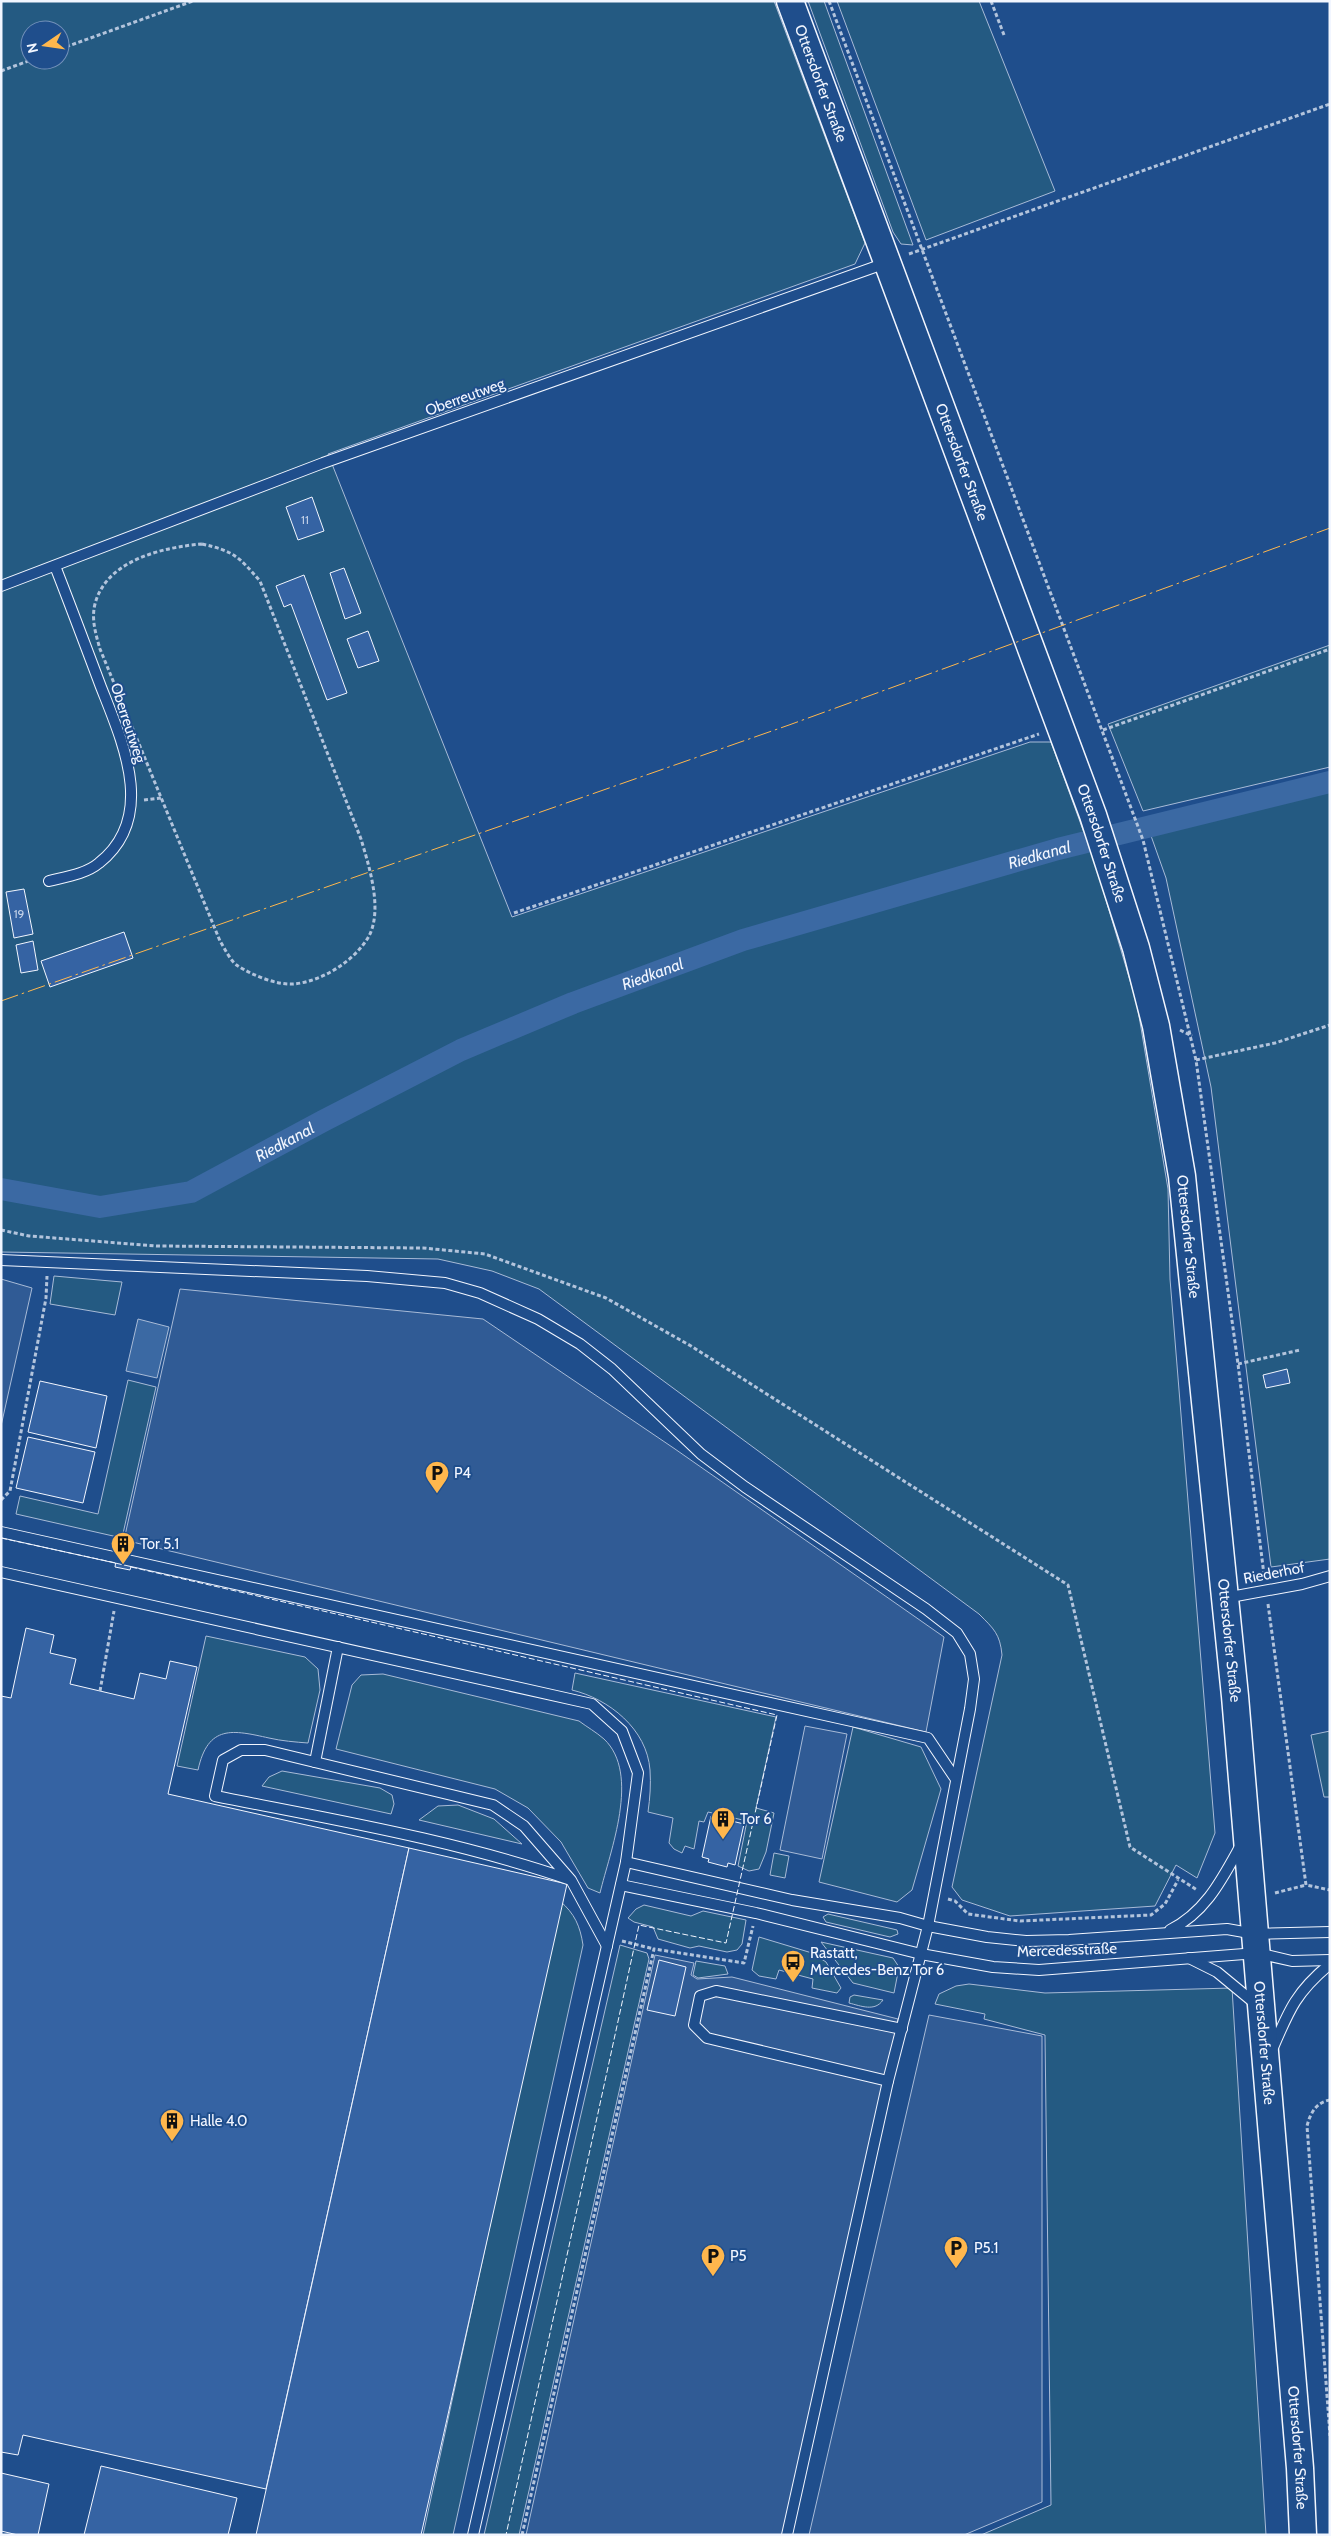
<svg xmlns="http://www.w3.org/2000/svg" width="1331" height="2536" font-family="Cabin,sans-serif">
<rect width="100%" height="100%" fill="#1f4e8c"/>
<g fill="#245a82" stroke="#a8bbd7" fill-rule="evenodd">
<path d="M 1,1 L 774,1 L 865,243 L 855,264 L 328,454 L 512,917 L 1030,742 L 1051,742 L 1095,863 L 1137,1004 L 1168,1189 L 1170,1279 L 1215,1833 L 1197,1878 L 1176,1865 L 1155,1906 L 1010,1916 L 962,1900 L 952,1887 L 1002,1655 C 1000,1634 994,1629 979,1614 L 539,1289 L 492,1271 L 438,1259 L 1,1252 ZM 30,30 L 60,30 L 60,60 L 30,60 Z"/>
<polygon points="808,1 824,1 913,245 901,244 893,232"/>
<polygon points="837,1 979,1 1055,191 926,240"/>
<polygon points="1330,645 1330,767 1143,811 1108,724"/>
<polygon points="1330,791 1330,1559 1271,1567 1211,1087 1166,878 1150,833"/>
<polygon points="54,1276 122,1282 115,1315 50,1304"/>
<polygon points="128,1380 156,1387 122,1538 16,1514 20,1496 98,1514"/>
<path d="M 206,1636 L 305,1657 L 318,1669 L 320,1690 L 308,1743 C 295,1742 282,1741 269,1738 C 233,1730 208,1724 198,1770 L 177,1766 Z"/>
<path d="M 575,1673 L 776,1717 L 756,1808 L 774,1813 L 766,1852 L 759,1869 L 749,1871 L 738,1866 L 747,1821 L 708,1812 L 704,1822 L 699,1821 L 694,1849 L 685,1846 L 682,1853 L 674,1849 L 669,1843 L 673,1818 L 648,1812 C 650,1798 651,1784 650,1770 C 647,1729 609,1699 572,1690 Z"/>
<path d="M 383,1674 L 579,1721 C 587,1727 596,1732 604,1739 C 641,1774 610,1851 600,1893 L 588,1888 L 561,1842 L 528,1808 L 495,1789 L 336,1749 L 352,1685 L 361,1675 Z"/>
<polygon points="853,1727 921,1747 941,1789 912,1890 897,1902 819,1882"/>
<polygon points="1330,1731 1330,1797 1324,1797 1311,1735"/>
<polygon points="282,1771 380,1788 392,1795 394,1804 391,1814 262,1786 269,1777"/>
<polygon points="458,1805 494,1819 522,1844 419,1820 438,1806"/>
<polygon points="774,1853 789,1856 785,1878 770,1875"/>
<path d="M 560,1901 C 575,1914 580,1926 583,1945 L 453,2535 L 423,2535 Z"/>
<polygon points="644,1905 691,1916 703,1911 746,1920 742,1944 737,1950 727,1952 699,1946 690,1948 658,1939 653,1927 634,1922 628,1918 636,1909"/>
<polygon points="828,1914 893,1929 897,1930 898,1934 890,1937 826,1922 823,1917"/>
<polygon points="759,1937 812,1953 826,1962 841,1988 837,1993 812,1988 813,1979 779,1970 776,1979 759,1976 752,1970"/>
<polygon points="821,1942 893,1958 899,1967 894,1993 853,1983"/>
<polygon points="620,1945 647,1953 649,1959 519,2535 484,2535"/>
<polygon points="696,1961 725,1966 728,1974 698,1978 693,1975"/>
<polygon points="969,1984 1045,1993 1232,1988 1266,2535 981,2535 1051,2505 1045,2035 984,2019 985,2014 935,2004 939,1994 956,1986"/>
<path d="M 854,1995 L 883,2000 C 875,2012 861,2006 849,2003 L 850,1997 Z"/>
</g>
<g fill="#305b95" stroke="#a8bbd7">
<polygon points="1,1279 32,1288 1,1426"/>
<polygon points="180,1289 483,1319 675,1449 944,1637 926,1732 124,1540"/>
<polygon points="805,1726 847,1734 822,1859 780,1850"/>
<polygon points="655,1955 694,1963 691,1975 697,1979 732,1977 898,2019 788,2535 526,2535"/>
<polygon points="929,2015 1042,2036 1042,2502 964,2535 809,2535"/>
</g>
<polygon fill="#3b69a3" stroke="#a8bbd7" points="138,1319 169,1327 157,1378 126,1371"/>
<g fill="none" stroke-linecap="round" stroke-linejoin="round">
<path stroke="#3b69a3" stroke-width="22" id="s1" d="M 1,1189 L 100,1207 L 191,1192 L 323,1121 L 461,1050 L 573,1003 L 743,940 L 1058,849 L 1330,782"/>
</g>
<g fill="#3563a3" stroke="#f2f6ff">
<polygon points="312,497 324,531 298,540 286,507"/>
<polygon points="344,568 361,613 345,619 330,573"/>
<polygon points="304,575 347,693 327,700 291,604 284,607 276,586"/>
<polygon points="368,631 379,661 358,668 347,639"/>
<polygon points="24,889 33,934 14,938 6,892"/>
<polygon points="124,932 133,958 50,987 41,961"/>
<polygon points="33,941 38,970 21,973 16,945"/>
<polygon points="1287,1369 1290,1383 1266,1388 1263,1375"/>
<polygon points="40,1381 107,1396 96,1448 28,1432"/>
<polygon points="28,1437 95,1452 83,1503 16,1488"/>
<polygon points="116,1560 132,1563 130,1570 115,1567"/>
<polygon points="26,1628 54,1635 50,1653 76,1659 70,1684 100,1691 134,1699 140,1673 166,1679 170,1661 197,1667 168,1794 409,1848 266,2489 23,2435 18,2455 1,2452 1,1696 11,1698"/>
<polygon points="711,1816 744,1824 735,1865 728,1863 727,1867 708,1862 709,1859 702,1857"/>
<polygon points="409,1848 567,1884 421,2535 256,2535"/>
<polygon points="659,1960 686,1967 675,2016 647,2010"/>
<polygon points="101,2466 237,2498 228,2535 84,2535"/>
<polygon points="1,2473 49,2484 38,2535 18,2535 1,2531"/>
</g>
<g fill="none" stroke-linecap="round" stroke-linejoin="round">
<defs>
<g id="lane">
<polyline points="1,586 323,463 886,263"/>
<path d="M 49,881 C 65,877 86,874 99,863 C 157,817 123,743 101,687 C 86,647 71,607 55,566"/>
<polyline points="1,1260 367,1276 445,1283 480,1293 538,1319 580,1344 612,1369 701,1454 745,1487 926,1609 957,1633 970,1654 974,1679 970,1709 928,1926 888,2081 787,2535"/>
<polyline points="1,1532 928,1738 955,1778"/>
<polyline points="1,1572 592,1704 622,1731 638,1773 626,1862 473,2535"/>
<polyline points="1225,1598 1302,1584 1330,1576"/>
<polyline points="315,1762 338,1647"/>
<polyline points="626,1862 792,1900 900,1918 928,1926 987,1937 1026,1941 1069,1940 1227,1929 1255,1934 1330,1932"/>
<path d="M 571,1880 L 524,1826 L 493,1805 L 265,1750 L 241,1750 L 223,1760 L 215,1796 C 335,1820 455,1840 571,1880 L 607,1946"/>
<polyline points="621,1885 756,1913 921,1954 993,1967 1039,1970 1257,1953 1292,1961 1330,1960"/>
<path d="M 1170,1930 C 1206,1912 1222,1879 1241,1845"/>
<polyline points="1189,1958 1217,1972 1257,2005"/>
<path d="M 1272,2050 C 1289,2010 1296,1992 1330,1964"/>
<polyline points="888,2081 707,2038 694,2025 700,1996 716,1991 902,2029"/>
</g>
<g id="secondary">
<path id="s2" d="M 790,1 L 1093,815 L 1136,948 L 1156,1026 L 1182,1176 L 1235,1696 L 1300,2468 L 1303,2535"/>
</g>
</defs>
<use href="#lane" stroke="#f2f6ff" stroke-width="12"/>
<use href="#secondary" stroke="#f2f6ff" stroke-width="29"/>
<g stroke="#b3c4dc" stroke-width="3" stroke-dasharray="4 2.5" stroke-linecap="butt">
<polyline points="829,1 1143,840 1196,1060 1238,1364 1264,1575"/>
<polyline points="991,1 1004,35"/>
<polyline points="60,49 193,1"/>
<polyline points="1,71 31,60"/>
<polyline points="909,254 1330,104"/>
<path d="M 202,544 C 234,551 239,557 260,581 L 361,839 C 369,866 383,909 369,936 C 355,961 321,982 293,984 C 276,985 252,975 238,966 C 231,962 225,949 220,941 L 100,649 C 96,635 91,619 95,604 C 106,560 164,547 202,544 Z"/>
<polyline points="1103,730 1330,649"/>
<polyline points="144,800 161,798"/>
<polyline points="514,913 1039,734"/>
<polyline points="1180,1030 1192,1036"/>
<polyline points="1196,1060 1275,1043 1330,1025"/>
<polyline points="1,1230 29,1236 157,1246 423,1248 485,1254 606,1298 691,1346 1068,1585 1130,1847 1197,1890"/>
<polyline points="1238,1364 1300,1350"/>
<polyline points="1,1500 10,1491 46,1298 47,1276"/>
<polyline points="1268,1604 1306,1885 1330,1890"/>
<polyline points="100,1691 114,1611"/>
<polyline points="1275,1893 1306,1885"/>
<polyline points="948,1899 955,1901 968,1914 1020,1921 1151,1915 1165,1904 1178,1880"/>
<polyline points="622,1941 654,1949"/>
<path d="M 1330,2100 C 1316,2102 1310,2114 1307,2126 L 1330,2436"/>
<polyline points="522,2535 654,1949 744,1963 753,1926"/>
</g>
<use href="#lane" stroke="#1f4e8c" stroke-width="10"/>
<use href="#secondary" stroke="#1f4e8c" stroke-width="26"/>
<g stroke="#f2f6ff" stroke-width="1" stroke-dasharray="6 2.5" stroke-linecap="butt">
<polyline points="1,1538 116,1563"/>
<polyline points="131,1567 777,1715 726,1943 639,1925 506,2535"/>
</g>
<polyline stroke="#ffb74d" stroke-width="1" stroke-dasharray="18 4 2.5 4" stroke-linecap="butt" points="1,1001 789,725 1330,528"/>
</g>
<defs>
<symbol id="parking-pin" viewBox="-11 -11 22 30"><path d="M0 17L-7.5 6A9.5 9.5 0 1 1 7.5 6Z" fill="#ffb74d" stroke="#1f4e8c"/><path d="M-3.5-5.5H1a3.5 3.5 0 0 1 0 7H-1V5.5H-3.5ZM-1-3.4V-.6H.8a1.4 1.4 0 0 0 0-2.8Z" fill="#111"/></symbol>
<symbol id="building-pin" viewBox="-11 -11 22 30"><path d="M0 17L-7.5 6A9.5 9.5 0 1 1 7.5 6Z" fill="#ffb74d" stroke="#1f4e8c"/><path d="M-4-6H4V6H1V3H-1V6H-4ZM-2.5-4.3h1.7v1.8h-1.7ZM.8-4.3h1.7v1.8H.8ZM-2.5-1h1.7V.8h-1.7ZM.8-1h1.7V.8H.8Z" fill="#111"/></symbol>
<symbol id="bus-pin" viewBox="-11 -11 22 30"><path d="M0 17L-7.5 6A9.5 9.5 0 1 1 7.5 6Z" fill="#ffb74d" stroke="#1f4e8c"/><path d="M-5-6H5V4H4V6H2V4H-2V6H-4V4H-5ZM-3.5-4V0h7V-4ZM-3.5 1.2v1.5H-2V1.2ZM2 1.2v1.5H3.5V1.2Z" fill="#111"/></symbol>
</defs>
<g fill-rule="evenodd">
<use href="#parking-pin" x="423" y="1459" width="28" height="38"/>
<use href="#building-pin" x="109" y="1530" width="28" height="38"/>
<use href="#building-pin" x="709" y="1805" width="28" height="38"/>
<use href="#bus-pin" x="779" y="1948" width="28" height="38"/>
<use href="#building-pin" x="158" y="2107" width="28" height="38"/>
<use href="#parking-pin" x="942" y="2234" width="28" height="38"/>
<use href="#parking-pin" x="699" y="2242" width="28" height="38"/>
</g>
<g text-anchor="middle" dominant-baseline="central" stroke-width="4" stroke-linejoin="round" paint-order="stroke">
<g font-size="12" fill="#c3d1e8">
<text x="305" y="519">11</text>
<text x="19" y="913">19</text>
</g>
<g font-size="15" fill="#f2f6ff" stroke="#1f4e8c">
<text stroke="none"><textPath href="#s2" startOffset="88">Ottersdorfer Straße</textPath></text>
<text transform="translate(465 397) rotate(-20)">Oberreutweg</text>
<text stroke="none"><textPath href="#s2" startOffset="492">Ottersdorfer Straße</textPath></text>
<text transform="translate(128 723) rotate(72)">Oberreutweg</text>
<text stroke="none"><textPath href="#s2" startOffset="898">Ottersdorfer Straße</textPath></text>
<text stroke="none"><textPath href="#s2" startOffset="1302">Ottersdorfer Straße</textPath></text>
<text transform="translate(1274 1573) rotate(-11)">Riederhof</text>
<text stroke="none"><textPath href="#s2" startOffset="1708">Ottersdorfer Straße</textPath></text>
<text transform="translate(1067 1950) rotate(-2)">Mercedesstraße</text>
<text stroke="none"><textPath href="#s2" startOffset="2112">Ottersdorfer Straße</textPath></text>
<text stroke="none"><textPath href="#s2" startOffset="2518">Ottersdorfer Straße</textPath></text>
</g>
<g font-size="15" fill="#f2f6ff" stroke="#1f4e8c" text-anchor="start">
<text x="454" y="1473">P4</text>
<text x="140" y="1544">Tor 5.1</text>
<text x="740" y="1819">Tor 6</text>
<text x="810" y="1953">Rastatt,<tspan x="810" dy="17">Mercedes-Benz Tor 6</tspan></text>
<text x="190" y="2121">Halle 4.0</text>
<text x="974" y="2248">P5.1</text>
<text x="730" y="2256">P5</text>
</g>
<g font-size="16" font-style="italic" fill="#f2f6ff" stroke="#1f4e8c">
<text stroke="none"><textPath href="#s1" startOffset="1109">Riedkanal</textPath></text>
<text stroke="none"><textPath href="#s1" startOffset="704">Riedkanal</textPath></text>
<text stroke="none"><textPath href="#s1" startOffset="299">Riedkanal</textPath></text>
</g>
</g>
<rect width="1331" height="2536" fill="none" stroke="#f2f6ff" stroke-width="5"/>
<g transform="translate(45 45) rotate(257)"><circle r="24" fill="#1f4e8c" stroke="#7391ba"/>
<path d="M0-4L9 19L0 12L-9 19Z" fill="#ffb74d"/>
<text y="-8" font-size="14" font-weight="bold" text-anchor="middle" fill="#f2f6ff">N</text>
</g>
</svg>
